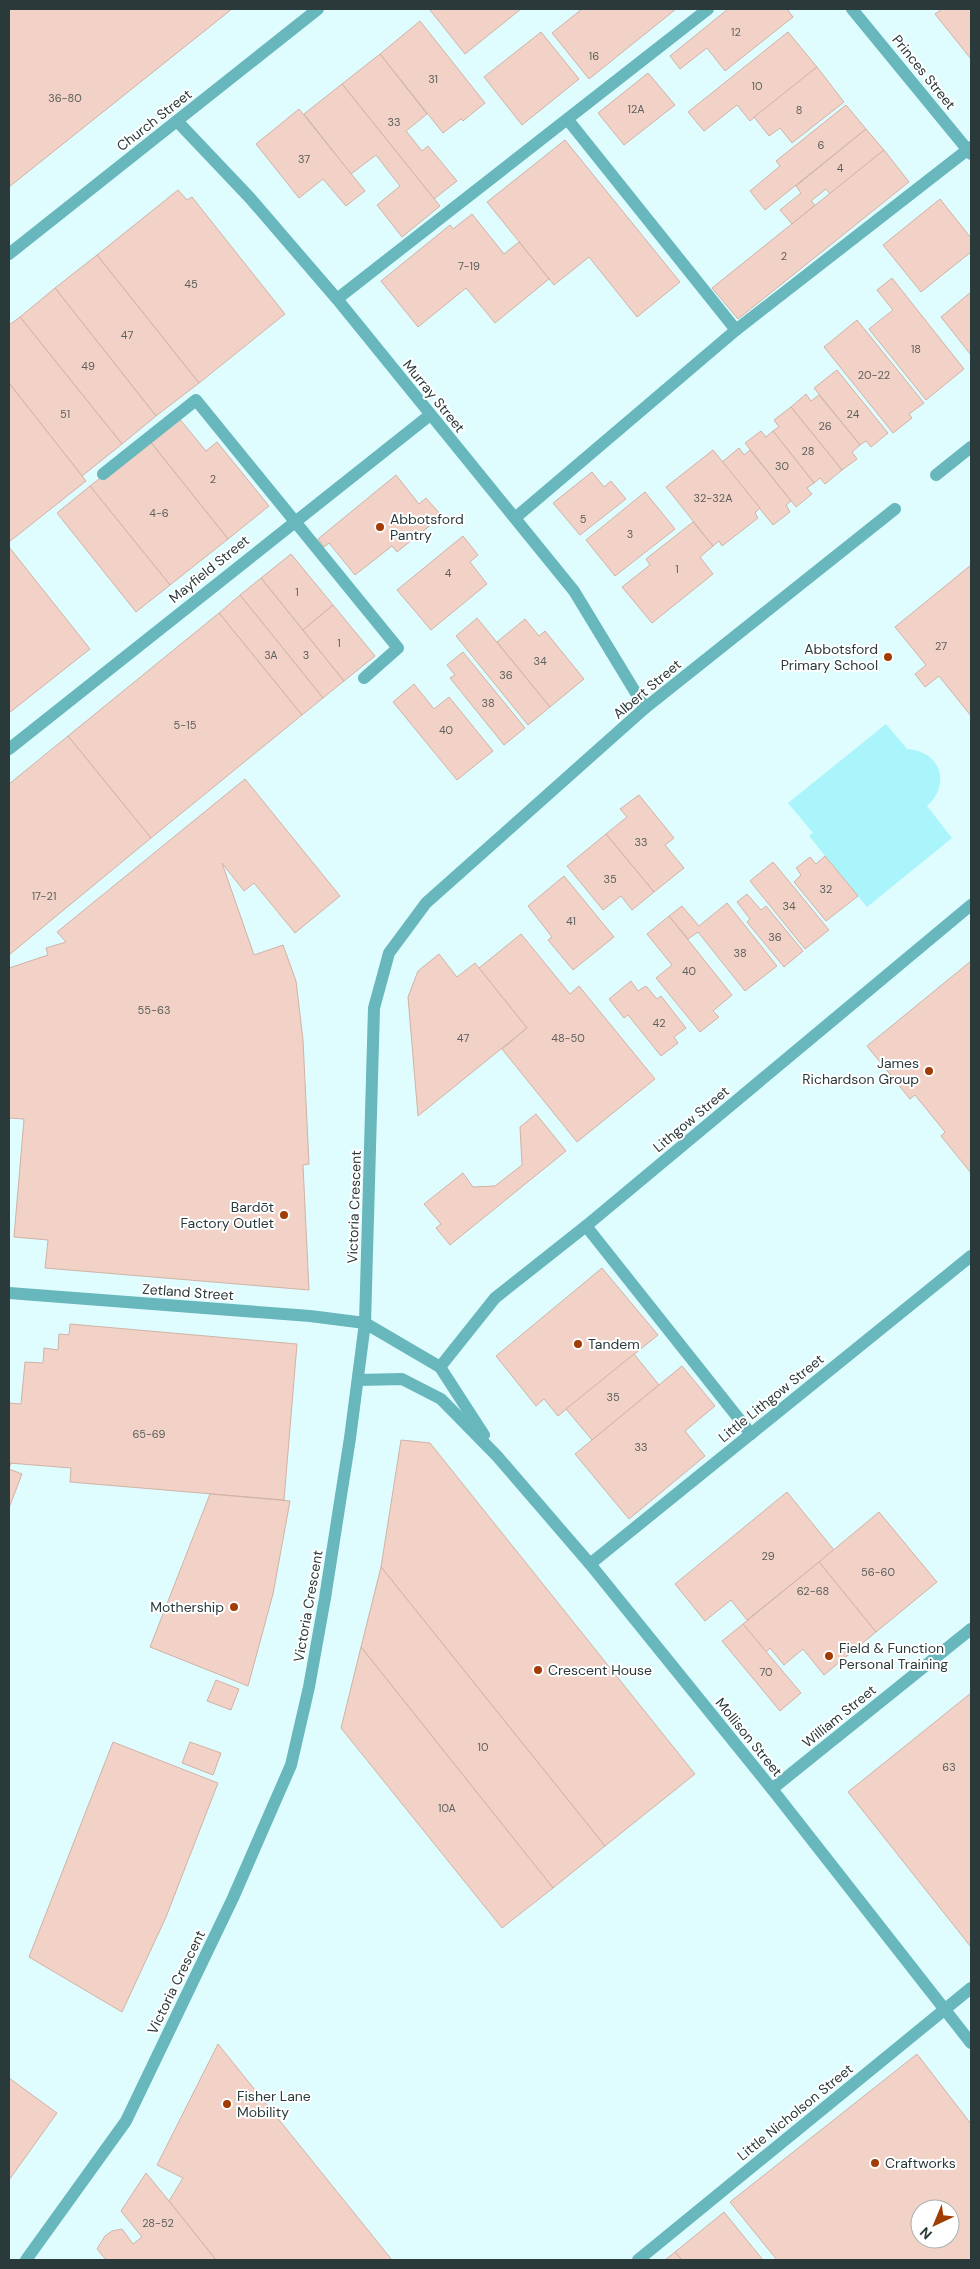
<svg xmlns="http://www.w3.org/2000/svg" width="980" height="2269" font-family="'DM Sans',sans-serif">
<rect width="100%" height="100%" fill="#dffdff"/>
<path fill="#a9f5fb" d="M 886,724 L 907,749 C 940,751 952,783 927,806 L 952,838 L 867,907 L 809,836 L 813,833 L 788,803 Z"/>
<g fill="#f2d2c6" stroke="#d1b2a6" fill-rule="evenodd">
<polygon points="9,9 232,9 9,187"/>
<polygon points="431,9 521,9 465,54 430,10"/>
<polygon points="582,9 676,9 589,79 552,33"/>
<polygon points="728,9 787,9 793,17 725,71 707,48 680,69 670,56"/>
<polygon points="942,9 971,9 971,59 935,14"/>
<polygon points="420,21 485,103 463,121 461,119 443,133 380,54"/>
<polygon points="541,32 579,79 522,125 484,77"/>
<polygon points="788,32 817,67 750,121 737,105 704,131 688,112"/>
<polygon points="380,54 427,114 406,131 422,151 428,146 457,181 434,199 342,84"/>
<polygon points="817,67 844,102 792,143 780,128 769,136 754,117"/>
<polygon points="648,73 675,105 624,145 598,113"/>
<polygon points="342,84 440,206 402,237 377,205 400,186 376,155 351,174 304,114"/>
<polygon points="846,105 866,129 765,210 750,191 780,166 776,161"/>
<polygon points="299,109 365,191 346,206 323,179 299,198 256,144"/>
<polygon points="866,129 884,150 830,194 826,189 811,201 815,205 792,224 780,210 801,193 796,186"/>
<polygon points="565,140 680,282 637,317 589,257 554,285 487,202"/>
<polygon points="884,150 909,182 738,319 712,288"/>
<polygon points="178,190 187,200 192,197 285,314 199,383 97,255"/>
<polygon points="940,199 971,238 971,252 921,292 883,245"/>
<polygon points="472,214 504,254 519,242 549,279 495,323 466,288 418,327 381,281 450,225 453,229"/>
<polygon points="97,255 199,383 156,416 55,288"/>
<polygon points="892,278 964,369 926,400 869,329 893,310 877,290"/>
<polygon points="55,288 156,416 122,444 20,317"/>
<polygon points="971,292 971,355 941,317"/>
<polygon points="20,317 122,444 82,476 9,383 9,325"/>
<polygon points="857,320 924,403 909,414 912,418 893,433 824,347"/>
<polygon points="837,370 888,433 871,447 866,441 860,445 814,388"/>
<polygon points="9,383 86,481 9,542"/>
<polygon points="806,394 811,401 819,395 860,445 852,452 857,459 842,470 791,407"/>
<polygon points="791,407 842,470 825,484 820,478 814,483 773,431 779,427 774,420"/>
<polygon points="178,417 206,451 217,442 269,506 228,539 149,440"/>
<polygon points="761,431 766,437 773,431 814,483 807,488 812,494 796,507 745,443"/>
<polygon points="149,440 228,539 170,585 90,486"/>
<polygon points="739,448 744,455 750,450 791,501 786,505 790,512 773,525 722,462"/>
<polygon points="713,450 760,508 755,513 758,518 722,546 719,541 713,546 666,487"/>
<polygon points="592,472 604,487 611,481 626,499 580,535 553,503"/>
<polygon points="396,475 419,504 426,498 442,516 397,552 392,546 355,575 329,543 324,547 318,539"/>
<polygon points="90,486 170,585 136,612 57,513"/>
<polygon points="645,492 675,529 615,576 586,540"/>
<polygon points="693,522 713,546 700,557 713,574 652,623 622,587 650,565 646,559"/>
<polygon points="463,536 478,555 470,562 487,584 431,630 397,590"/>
<polygon points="9,547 90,649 9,713"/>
<polygon points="291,554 333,605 303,630 261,578"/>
<polygon points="971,565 971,716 939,676 925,687 915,674 926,665 895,627"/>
<polygon points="261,578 344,681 323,698 240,595"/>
<polygon points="240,595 323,698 302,715 219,613"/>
<polygon points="333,605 375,656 344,681 303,630"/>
<polygon points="219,613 302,715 151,838 68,736"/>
<polygon points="477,618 550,707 528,725 456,636"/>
<polygon points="525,619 539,636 545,631 584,679 550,707 497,642"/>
<polygon points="463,652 525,728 504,745 450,678 455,675 447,665"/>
<polygon points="414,684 434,709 449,697 493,751 457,780 393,702"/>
<polygon points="68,736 151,838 9,955 9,784"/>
<polygon points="245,779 340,896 295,933 254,883 244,891 222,863 254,955 283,945 296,981 303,1040 309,1164 303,1165 309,1290 45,1268 48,1240 14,1237 24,1119 9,1118 9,968 48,955 46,948 66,942 57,932"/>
<polygon points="639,795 674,838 665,845 684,868 654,892 606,834 627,817 620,809"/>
<polygon points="606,834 654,892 632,910 621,896 603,910 567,866"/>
<polygon points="825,856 858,896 826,921 794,882 801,875 796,868 810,857 816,864"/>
<polygon points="773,862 829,930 805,949 750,881"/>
<polygon points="564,876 614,937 573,970 548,940 552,937 528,906"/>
<polygon points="747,894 761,910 766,906 803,951 784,967 747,922 750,919 737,902"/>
<polygon points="727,903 777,966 745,991 698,932 688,939 669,916 682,906 699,926"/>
<polygon points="669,916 732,995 713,1011 719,1017 700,1032 656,978 672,965 647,934"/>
<polygon points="521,934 570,994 579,986 655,1079 577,1142 502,1049 527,1028 479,968"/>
<polygon points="439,954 457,977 475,963 527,1028 418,1116 408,997 418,971"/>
<polygon points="971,961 971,1173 941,1136 945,1132 915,1095 910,1099 867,1046"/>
<polygon points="631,981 638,991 646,986 657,999 661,996 686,1028 674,1037 678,1043 661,1056 628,1015 624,1018 609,999"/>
<polygon points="536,1114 566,1151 450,1245 436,1228 441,1224 424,1204 463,1173 473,1187 495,1186 522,1165 520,1127"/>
<polygon points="602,1268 658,1335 558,1416 544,1399 536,1406 496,1356"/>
<polygon points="70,1324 297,1344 284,1500 70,1482 71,1468 9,1463 9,1403 21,1404 25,1362 43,1363 44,1348 58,1350 59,1334 69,1335"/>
<polygon points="634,1354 659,1385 592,1440 566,1409"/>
<polygon points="682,1366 715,1406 685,1431 705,1456 629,1519 575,1454"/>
<polygon points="401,1440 430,1443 695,1774 605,1846 381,1567"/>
<polygon points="9,1463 11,1463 9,1469 22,1474 9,1508"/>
<polygon points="787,1492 834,1550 747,1620 731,1600 705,1621 675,1584"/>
<polygon points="210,1494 290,1501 273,1594 248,1686 150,1647"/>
<polygon points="879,1512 937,1582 876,1632 819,1562"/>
<polygon points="819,1562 876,1632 824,1675 803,1649 784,1665 770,1648 766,1652 743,1624"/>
<polygon points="381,1567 605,1846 553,1888 361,1647"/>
<polygon points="743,1624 801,1693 780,1711 722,1641"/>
<polygon points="361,1647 553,1888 502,1928 341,1728"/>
<polygon points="216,1680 239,1689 231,1710 207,1701"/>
<polygon points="971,1693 971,1947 848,1792"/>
<polygon points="113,1742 218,1783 166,1917 122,2012 29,1957"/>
<polygon points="190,1742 221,1753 213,1775 182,1763"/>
<polygon points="218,2044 392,2260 216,2260 169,2201 183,2178 157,2165"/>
<path d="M 917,2054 L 971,2124 L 971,2260 L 777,2260 L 730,2202 ZM 920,2209 L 950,2209 L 950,2239 L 920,2239 Z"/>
<polygon points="9,2078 57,2113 9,2180"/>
<polygon points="146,2173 169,2201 216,2260 106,2260 97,2249 105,2236 112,2231 122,2229 133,2244 142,2237 121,2211"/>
<polygon points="724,2212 763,2260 682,2260 675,2252"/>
<polygon points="675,2252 682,2260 665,2260"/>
</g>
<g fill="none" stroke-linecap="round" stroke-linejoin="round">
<g stroke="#67b7bd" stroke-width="12">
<polyline points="852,9 971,154"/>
<polyline points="568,120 736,330"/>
<polyline points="177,121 250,198 337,299 574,591 645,708"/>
<polyline points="9,254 318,9"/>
<polyline points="337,299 708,9"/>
<polyline points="103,474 196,400 398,648 364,678"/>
<polyline points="936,475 971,447"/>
<polyline points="515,518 736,330 971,147"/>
<polyline points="9,749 430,415"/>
<polyline points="586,1226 751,1434"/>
<polyline points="9,1293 310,1316 365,1323 440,1367 484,1435"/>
<polyline points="440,1367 495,1298 586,1226 971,905"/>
<polyline points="358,1380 402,1379 441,1399 497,1456 590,1564 772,1789 971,2043"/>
<polyline points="590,1564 971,1256"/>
<polyline points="772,1789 971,1629"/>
<polyline points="26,2260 126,2121 233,1898 291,1765 309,1687 325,1598 350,1438 365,1323 374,1008 389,953 426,903 645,708 895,509"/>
<polyline points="638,2260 971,1988"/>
</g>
</g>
<g fill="#a03c04" stroke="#fff" stroke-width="2">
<circle cx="380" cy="527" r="5"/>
<circle cx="888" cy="657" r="5"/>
<circle cx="929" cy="1071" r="5"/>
<circle cx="284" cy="1215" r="5"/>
<circle cx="578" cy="1344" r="5"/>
<circle cx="234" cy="1607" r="5"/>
<circle cx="829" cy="1656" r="5"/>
<circle cx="538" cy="1670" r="5"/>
<circle cx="227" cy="2104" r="5"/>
<circle cx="875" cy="2163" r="5"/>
</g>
<g text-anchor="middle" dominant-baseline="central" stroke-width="4" stroke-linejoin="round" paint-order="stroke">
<g font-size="11" fill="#5c5f5d">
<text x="736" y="32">12</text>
<text x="594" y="56">16</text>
<text x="433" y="79">31</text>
<text x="757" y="86">10</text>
<text x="65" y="98">36-80</text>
<text x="636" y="109">12A</text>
<text x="799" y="110">8</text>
<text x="394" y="122">33</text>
<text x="821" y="145">6</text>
<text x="304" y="159">37</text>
<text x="840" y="168">4</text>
<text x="784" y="256">2</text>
<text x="469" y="266">7-19</text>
<text x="191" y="284">45</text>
<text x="127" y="335">47</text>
<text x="916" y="349">18</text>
<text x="88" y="366">49</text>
<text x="874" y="375">20-22</text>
<text x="65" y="414">51</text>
<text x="853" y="414">24</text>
<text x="825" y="426">26</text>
<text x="808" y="451">28</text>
<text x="782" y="466">30</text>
<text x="213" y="479">2</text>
<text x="713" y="498">32-32A</text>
<text x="159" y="513">4-6</text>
<text x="583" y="519">5</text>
<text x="630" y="534">3</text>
<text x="677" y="569">1</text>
<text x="448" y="573">4</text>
<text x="297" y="592">1</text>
<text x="339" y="643">1</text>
<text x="941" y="646">27</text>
<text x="271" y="655">3A</text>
<text x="306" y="655">3</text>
<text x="540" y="661">34</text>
<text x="506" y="675">36</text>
<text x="488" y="703">38</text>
<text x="185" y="725">5-15</text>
<text x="446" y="730">40</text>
<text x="641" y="842">33</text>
<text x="610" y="879">35</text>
<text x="826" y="889">32</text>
<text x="44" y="896">17-21</text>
<text x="789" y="906">34</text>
<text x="571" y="921">41</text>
<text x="775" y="937">36</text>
<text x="740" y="953">38</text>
<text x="689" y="971">40</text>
<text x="154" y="1010">55-63</text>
<text x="659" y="1023">42</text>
<text x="463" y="1038">47</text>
<text x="568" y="1038">48-50</text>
<text x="613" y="1397">35</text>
<text x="149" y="1434">65-69</text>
<text x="641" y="1447">33</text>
<text x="768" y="1556">29</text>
<text x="878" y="1572">56-60</text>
<text x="813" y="1591">62-68</text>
<text x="766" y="1672">70</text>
<text x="483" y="1747">10</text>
<text x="949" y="1767">63</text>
<text x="447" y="1808">10A</text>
<text x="158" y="2223">28-52</text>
</g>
<g font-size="14" fill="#2a393a" stroke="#fff">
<text transform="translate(924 72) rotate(51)">Princes Street</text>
<text transform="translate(154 120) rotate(-38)">Church Street</text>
<text transform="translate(434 396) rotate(51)">Murray Street</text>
<text transform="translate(209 569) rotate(-39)">Mayfield Street</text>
<text transform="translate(647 689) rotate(-40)">Albert Street</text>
<text transform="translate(691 1119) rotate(-40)">Lithgow Street</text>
<text transform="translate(354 1207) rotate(-88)">Victoria Crescent</text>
<text transform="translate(188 1292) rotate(4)">Zetland Street</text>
<text transform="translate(771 1398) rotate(-39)">Little Lithgow Street</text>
<text transform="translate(308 1606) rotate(-80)">Victoria Crescent</text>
<text transform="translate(839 1716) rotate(-39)">William Street</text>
<text transform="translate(749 1737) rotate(51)">Mollison Street</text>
<text transform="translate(176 1982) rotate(-64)">Victoria Crescent</text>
<text transform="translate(795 2112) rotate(-39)">Little Nicholson Street</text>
</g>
<g font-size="14" fill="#2a393a" stroke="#fff" text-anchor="start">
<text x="390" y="519">Abbotsford<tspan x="390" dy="16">Pantry</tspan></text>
<text x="878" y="649" text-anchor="end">Abbotsford<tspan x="878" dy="16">Primary School</tspan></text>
<text x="919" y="1063" text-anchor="end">James<tspan x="919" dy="16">Richardson Group</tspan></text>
<text x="274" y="1207" text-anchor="end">Bardōt<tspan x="274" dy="16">Factory Outlet</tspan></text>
<text x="588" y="1344">Tandem</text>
<text x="224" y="1607" text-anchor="end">Mothership</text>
<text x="839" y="1648">Field &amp; Function<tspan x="839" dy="16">Personal Training</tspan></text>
<text x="548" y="1670">Crescent House</text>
<text x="237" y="2096">Fisher Lane<tspan x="237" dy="16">Mobility</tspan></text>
<text x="885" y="2163">Craftworks</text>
</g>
</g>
<rect width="980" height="2269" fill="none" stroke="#2a393a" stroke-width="20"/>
<g transform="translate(935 2224) rotate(224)"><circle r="24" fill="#ffffff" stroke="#aab0b0"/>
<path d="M0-4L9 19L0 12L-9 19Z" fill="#a03c04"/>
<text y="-8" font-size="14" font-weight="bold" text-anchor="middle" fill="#2a393a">N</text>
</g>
</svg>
